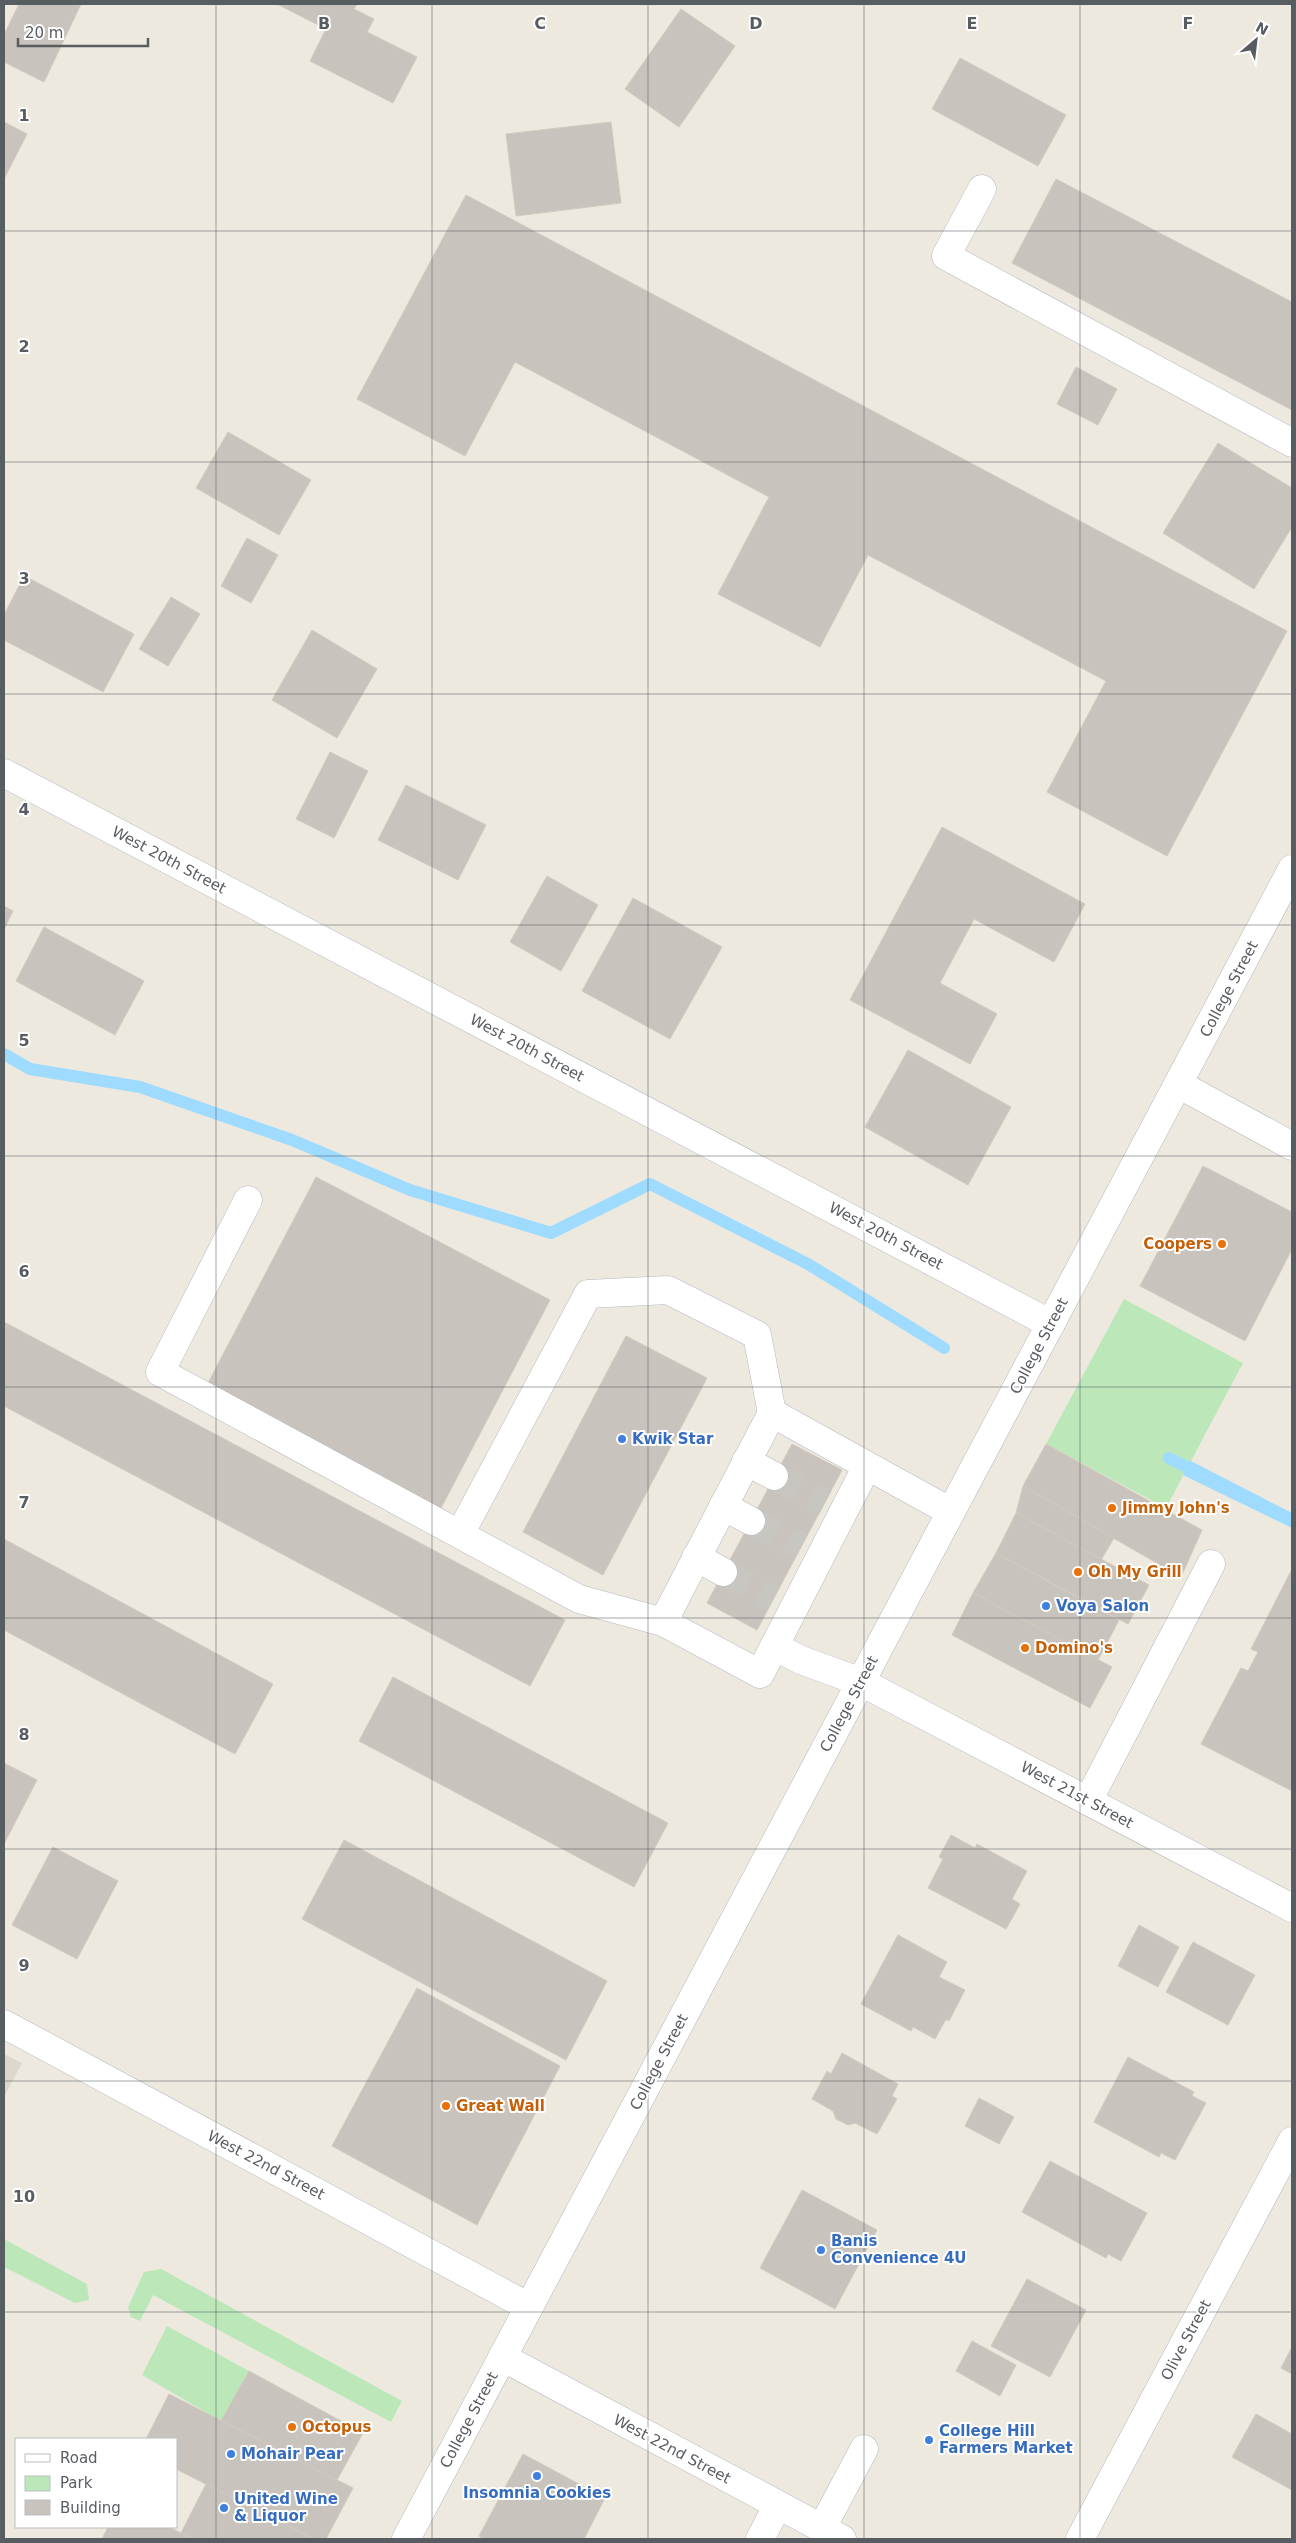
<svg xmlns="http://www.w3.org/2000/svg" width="1296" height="2543" font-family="'DejaVu Sans',sans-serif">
<rect width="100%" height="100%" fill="#ede9df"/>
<polygon fill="#ddd8ce" points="4,2054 22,2063 4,2097"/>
<g fill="#bce8b9">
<polygon points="1124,1299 1243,1363 1166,1508 1046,1444"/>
<polygon points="4,2239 87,2284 89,2300 75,2303 4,2267"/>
<polygon points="161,2269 402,2401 391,2422 153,2295 140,2321 131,2317 128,2307 144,2272"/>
<polygon points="167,2326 249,2371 221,2421 142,2375"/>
</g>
<polygon fill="#9edbff" points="1189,1460 1292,1513 1292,1528 1183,1475"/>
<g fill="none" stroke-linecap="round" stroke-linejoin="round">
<g stroke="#9edbff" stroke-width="12">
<polyline points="4,1054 30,1069 140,1087 292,1140 410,1190 551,1233 650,1184 808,1264 944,1348"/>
<polyline points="1169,1458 1200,1474"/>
</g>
</g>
<g fill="#c8c3bc" stroke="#d2cabd">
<polygon points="19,4 81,4 44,82 4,62 4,35"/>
<polygon points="277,4 357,4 354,9 374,19 367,32 417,57 393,103 310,61 326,29"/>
<polygon points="681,9 735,46 679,127 625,89"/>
<polygon points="960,58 1066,115 1038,166 932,109"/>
<polygon points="4,122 27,134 4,179"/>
<polygon points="611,122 621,203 516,216 506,134"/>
<polygon points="1056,179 1292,302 1292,410 1012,263"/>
<polygon points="466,195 1287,631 1167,856 1047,792 1106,681 868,555 820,647 718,594 769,497 515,362 465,456 357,399"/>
<polygon points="1076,367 1117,389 1098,425 1057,404"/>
<polygon points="228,432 311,480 279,535 196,488"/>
<polygon points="1218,443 1292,488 1292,527 1254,589 1163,533"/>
<polygon points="247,538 278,555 251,603 221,586"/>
<polygon points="21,574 134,634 103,692 4,640 4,615 19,586"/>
<polygon points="171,597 200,614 168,666 139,649"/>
<polygon points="312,630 377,669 337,738 272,700"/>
<polygon points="330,752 368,771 334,838 296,819"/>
<polygon points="406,785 486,825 458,880 378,840"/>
<polygon points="942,827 1085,904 1054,962 974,919 940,983 997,1014 970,1064 850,1000"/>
<polygon points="547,876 598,905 561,971 510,942"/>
<polygon points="633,898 722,947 670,1039 582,991"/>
<polygon points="4,906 13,911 4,929"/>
<polygon points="44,927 144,981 115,1035 16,981"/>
<polygon points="908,1050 1011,1107 968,1185 865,1127"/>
<polygon points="1203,1166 1292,1212 1292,1249 1245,1341 1140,1286"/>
<polygon points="316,1177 550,1300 440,1510 206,1387"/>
<polygon points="4,1322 565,1620 530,1686 4,1406"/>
<polygon points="626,1336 707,1378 603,1575 523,1532"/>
<polygon points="792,1444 842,1470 757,1630 707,1603"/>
<polygon points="1046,1444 1202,1530 1181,1577 1023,1486"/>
<polygon points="1023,1486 1114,1538 1101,1560 1016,1513"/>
<polygon points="1016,1513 1149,1585 1128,1624 996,1553"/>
<polygon points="4,1539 273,1684 235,1754 4,1630"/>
<polygon points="996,1553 1119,1620 1098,1660 973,1593"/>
<polygon points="1291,1571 1292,1572 1292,1791 1201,1744 1241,1668 1248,1671 1258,1652 1251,1649"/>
<polygon points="973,1593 1112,1667 1090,1708 952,1635"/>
<polygon points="393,1677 668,1823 634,1887 359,1741"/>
<polygon points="4,1763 37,1780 4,1844"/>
<polygon points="951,1835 975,1848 977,1844 1027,1871 1012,1899 1020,1904 1006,1929 928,1888 943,1859 939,1857"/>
<polygon points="344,1840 607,1981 566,2060 302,1919"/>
<polygon points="53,1847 118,1881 77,1959 12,1925"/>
<polygon points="1139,1925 1179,1947 1158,1987 1118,1966"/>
<polygon points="898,1935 947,1962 939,1977 965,1990 949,2021 946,2019 935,2039 913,2027 911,2031 861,2004"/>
<polygon points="1193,1942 1255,1975 1228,2025 1166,1992"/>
<polygon points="417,1988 560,2066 477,2225 332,2146"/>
<polygon points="842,2053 898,2084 892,2096 897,2099 877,2134 855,2123 848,2125 836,2119 833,2111 812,2099 827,2071 831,2074"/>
<polygon points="1128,2057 1194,2092 1192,2096 1206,2103 1175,2160 1161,2153 1159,2157 1094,2122"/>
<polygon points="979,2098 1014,2117 999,2144 965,2126"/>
<polygon points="1050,2161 1147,2213 1121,2261 1108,2254 1106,2258 1022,2212"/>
<polygon points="802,2190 877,2230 835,2309 760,2268"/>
<polygon points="1027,2279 1086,2310 1050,2377 991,2346"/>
<polygon points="972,2341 1016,2365 1000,2396 956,2371"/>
<polygon points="1292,2347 1292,2374 1281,2368"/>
<polygon points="249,2371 363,2433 337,2480 221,2421"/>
<polygon points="169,2394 353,2488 326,2539 314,2539 176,2469 176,2439 146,2439"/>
<polygon points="1256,2414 1292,2434 1292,2490 1232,2457"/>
<polygon points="523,2454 605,2498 584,2539 483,2539 479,2536"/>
<polygon points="206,2484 314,2539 193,2539 181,2533"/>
<polygon points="108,2527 169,2527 193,2539 102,2539"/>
</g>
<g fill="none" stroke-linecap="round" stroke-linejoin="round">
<g stroke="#c8c6c0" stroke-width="28" stroke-dasharray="28 14" stroke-linecap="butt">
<polyline points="774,1476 825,1503"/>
<polyline points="751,1521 801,1547"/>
<polyline points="723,1572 773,1599"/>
</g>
<defs>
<g id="minor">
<polyline points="982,189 946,256 1292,443"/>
<polyline points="4,773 1051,1324"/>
<polyline points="1178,1084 1292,1146"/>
<polyline points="248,1200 160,1372 579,1599 663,1622"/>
<polyline points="746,1461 774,1476"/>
<polyline points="867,1466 760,1674 663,1622 772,1413 951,1512"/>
<polyline points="723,1506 751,1521"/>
<polyline points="460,1534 588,1294 668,1290 757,1335 772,1413"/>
<polyline points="696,1557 723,1572"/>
<polyline points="774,1646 801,1660 861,1682 1292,1908"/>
<polyline points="1088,1801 1211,1564"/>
<polyline points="4,2024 529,2307"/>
<polyline points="502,2357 842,2539"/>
<polyline points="822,2528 864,2449"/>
<polyline points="406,2539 1292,869"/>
<polyline points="760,2539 778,2505"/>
<polyline points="1080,2539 1292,2141"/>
</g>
</defs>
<use href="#minor" stroke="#b5b9be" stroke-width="29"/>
<use href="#minor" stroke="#fff" stroke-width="28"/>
</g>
<path fill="none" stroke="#585d62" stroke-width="1" stroke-opacity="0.55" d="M 216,4 L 216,2539M 432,4 L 432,2539M 648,4 L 648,2539M 864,4 L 864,2539M 1080,4 L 1080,2539M 4,231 L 1292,231M 4,462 L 1292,462M 4,694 L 1292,694M 4,925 L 1292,925M 4,1156 L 1292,1156M 4,1387 L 1292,1387M 4,1618 L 1292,1618M 4,1849 L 1292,1849M 4,2081 L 1292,2081M 4,2312 L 1292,2312"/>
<g fill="#e8710a" stroke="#fff" stroke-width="2">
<circle cx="1222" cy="1244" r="5"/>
<circle cx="1112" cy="1508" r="5"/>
<circle cx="1078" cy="1572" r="5"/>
<circle cx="1025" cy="1648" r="5"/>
<circle cx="446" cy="2106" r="5"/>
<circle cx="292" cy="2427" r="5"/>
</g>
<g fill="#3f7fe0" stroke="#fff" stroke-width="2">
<circle cx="622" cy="1439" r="5"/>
<circle cx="1046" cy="1606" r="5"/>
<circle cx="821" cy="2250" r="5"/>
<circle cx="929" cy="2440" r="5"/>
<circle cx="231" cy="2454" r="5"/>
<circle cx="537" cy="2476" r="5"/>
<circle cx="224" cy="2508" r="5"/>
</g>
<g text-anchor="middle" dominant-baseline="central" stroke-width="4" stroke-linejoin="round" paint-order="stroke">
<g font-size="15" fill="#585d62" stroke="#fff">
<text transform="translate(169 860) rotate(28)">West 20th Street</text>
<text transform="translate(1229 989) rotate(-62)">College Street</text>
<text transform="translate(527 1048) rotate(28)">West 20th Street</text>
<text transform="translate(886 1236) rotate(28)">West 20th Street</text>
<text transform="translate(1039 1346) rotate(-62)">College Street</text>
<text transform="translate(849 1704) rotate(-62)">College Street</text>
<text transform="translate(1077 1795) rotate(28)">West 21st Street</text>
<text transform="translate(659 2062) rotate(-62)">College Street</text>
<text transform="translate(266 2165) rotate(28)">West 22nd Street</text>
<text transform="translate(1186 2340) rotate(-62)">Olive Street</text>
<text transform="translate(469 2420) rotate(-62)">College Street</text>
<text transform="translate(672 2449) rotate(28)">West 22nd Street</text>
</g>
<g font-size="15" font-weight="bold" fill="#c56008" stroke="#fff" text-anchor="start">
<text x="1212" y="1244" text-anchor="end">Coopers</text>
<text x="1122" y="1508">Jimmy John's</text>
<text x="1088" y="1572">Oh My Grill</text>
<text x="1035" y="1648">Domino's</text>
<text x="456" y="2106">Great Wall</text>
<text x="302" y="2427">Octopus</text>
</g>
<g font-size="15" font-weight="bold" fill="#366cbe" stroke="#fff" text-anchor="start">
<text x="632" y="1439">Kwik Star</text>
<text x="1056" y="1606">Voya Salon</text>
<text x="831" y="2241">Banis<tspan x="831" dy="17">Convenience 4U</tspan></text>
<text x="939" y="2431">College Hill<tspan x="939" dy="17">Farmers Market</tspan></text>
<text x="241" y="2454">Mohair Pear</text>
<text x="537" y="2493" text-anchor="middle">Insomnia Cookies</text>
<text x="234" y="2499">United Wine<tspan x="234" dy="17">&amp; Liquor</tspan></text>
</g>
</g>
<g font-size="16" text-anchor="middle" font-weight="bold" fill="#585d62" stroke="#fff" stroke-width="4" stroke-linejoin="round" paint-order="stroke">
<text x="324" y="29">B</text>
<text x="540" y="29">C</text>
<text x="756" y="29">D</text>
<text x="972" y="29">E</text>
<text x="1188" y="29">F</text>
<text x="24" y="121">1</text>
<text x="24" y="352">2</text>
<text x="24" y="584">3</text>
<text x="24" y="815">4</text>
<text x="24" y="1046">5</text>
<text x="24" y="1277">6</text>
<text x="24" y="1508">7</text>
<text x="24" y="1740">8</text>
<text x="24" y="1971">9</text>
<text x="24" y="2202">10</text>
</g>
<rect width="1296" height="2543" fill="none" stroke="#585d62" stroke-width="10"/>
<rect x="15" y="2438" width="162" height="90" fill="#ffffff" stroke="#bcbec0"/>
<rect x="25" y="2454" width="25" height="8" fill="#ffffff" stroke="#bcbec0"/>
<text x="60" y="2463" font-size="15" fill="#585d62">Road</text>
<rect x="25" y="2476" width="25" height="15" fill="#bce8b9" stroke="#bcbec0"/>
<text x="60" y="2488" font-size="15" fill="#585d62">Park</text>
<rect x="25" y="2500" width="25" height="15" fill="#c8c3bc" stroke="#bcbec0"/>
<text x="60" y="2513" font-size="15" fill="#585d62">Building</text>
<g transform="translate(1256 40) rotate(28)" stroke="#ffffff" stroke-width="4" paint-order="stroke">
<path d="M0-4L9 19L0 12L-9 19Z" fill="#585d62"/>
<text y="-8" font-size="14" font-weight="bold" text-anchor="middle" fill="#585d62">N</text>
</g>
<path d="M18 38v8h130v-8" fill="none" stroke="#585d62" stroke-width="2.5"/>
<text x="25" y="38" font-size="15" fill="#585d62" stroke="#ffffff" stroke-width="4" paint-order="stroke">20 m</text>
</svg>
